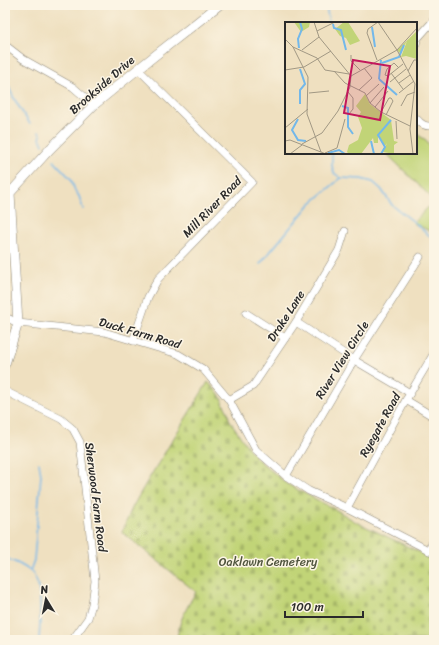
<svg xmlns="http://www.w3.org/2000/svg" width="439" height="645" font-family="Sriracha,sans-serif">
<defs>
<pattern id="cemetery-stones" width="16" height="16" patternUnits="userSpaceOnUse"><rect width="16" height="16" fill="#c1d477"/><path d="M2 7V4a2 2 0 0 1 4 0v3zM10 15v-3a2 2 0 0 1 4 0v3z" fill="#a6b667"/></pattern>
</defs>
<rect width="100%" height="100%" fill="#fcf5e5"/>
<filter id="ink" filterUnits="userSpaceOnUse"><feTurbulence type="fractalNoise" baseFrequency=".025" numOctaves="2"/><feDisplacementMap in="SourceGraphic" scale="8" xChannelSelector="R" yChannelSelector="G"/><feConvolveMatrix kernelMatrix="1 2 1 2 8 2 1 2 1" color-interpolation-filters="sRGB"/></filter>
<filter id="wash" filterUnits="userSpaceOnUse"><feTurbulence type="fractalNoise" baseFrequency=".012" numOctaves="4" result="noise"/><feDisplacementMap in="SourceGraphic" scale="16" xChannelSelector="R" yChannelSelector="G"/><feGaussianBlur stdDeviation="0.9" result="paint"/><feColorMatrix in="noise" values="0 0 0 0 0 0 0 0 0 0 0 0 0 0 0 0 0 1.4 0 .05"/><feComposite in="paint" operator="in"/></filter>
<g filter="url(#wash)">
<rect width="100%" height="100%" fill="#efe0c0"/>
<path fill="url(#cemetery-stones)" stroke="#768051" d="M 208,382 L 219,394 L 228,413 L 229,419 L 242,439 L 256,458 L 287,484 L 338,511 L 356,522 L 434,559 L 434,640 L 177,640 C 178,622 187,607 196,592 L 122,532 L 132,508 L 145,485 Z"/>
<g fill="#c1d477" stroke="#768051">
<polygon points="416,132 418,135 426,140 434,155 434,200 386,153 416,153"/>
<polygon points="434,201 434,233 413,223"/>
</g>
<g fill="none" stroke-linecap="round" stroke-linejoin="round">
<g stroke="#73b8ea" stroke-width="1.5">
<polyline points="328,5 327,11 329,23"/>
<path d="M 7,79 C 9,94 22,111 30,124"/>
<polyline points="39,132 41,135 40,138 43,145"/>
<polyline points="332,153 332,166 334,173 341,178 361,179 373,182 381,189 392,205 414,222 434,240"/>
<polyline points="54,161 71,179 75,191 79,196 83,209"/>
<polyline points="260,264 310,204 341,178"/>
<path d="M 5,558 C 13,561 23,565 30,571 C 44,582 40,623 39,640"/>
<polyline points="30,571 34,560 41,475 39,463"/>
</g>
</g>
</g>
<g filter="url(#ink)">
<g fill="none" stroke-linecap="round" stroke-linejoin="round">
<defs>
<g id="minor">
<polyline points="5,45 23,59 73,87 94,105"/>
<polyline points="416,45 417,39 434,20"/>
<path d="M 416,118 C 421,124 426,128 434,125"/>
<polyline points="246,313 285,338"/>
<polyline points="5,317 18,323 104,332 178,354 203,369 229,400 256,450 286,476 309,491 347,508 434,553"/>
<polyline points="296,322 354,360 410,393"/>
<polyline points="133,341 148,297 158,279 252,182 138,69"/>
<polyline points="5,391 61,419 73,429 80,442 95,581 92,604 88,618 73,639 72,640"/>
<polyline points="229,400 253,386 296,322 339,250 345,231"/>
<polyline points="406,400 434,417"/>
<polyline points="286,476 354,360 420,257"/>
<polyline points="347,508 406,400 434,353"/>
<polyline points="429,551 434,538"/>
</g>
<polyline id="major" points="5,364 18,323 10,193 50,149 94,105 138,69 219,5"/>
</defs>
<use href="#minor" stroke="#8d8676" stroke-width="8"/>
<use href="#major" stroke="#8d8676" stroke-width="10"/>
<use href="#minor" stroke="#fff" stroke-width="7"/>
<use href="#major" stroke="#fff" stroke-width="9"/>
</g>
</g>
<g text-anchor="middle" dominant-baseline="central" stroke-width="3" stroke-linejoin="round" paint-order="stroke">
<g font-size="12" fill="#2b2b2b" stroke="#fcf5e5">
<text transform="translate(102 85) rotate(-41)">Brookside Drive</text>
<text transform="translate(212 207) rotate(-46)">Mill River Road</text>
<text transform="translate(286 316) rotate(-57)">Drake Lane</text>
<text transform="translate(140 333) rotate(16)">Duck Farm Road</text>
<text transform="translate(342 360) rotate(-58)">River View Circle</text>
<text transform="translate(380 425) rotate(-61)">Ryegate Road</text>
<text transform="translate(96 497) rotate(83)">Sherwood Farm Road</text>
</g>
<g font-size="12" fill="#50553e" stroke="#fcf5e5">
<text x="268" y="562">Oaklawn Cemetery</text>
</g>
</g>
<g transform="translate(285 22)">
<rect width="132" height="132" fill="#efe0c0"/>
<path d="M 80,72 L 85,82 L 106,98 L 93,113 L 93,121 L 89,121 L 88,116 L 76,132 L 64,132 L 62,130 L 64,123 L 73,118 L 77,106 L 73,95 L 76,90 L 71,84 Z" fill="#c1d477"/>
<path d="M 9,0 L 25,0 L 24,5 L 16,10 ZM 59,0 L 63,0 L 75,19 L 65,23 L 61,16 L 55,14 L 50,7 ZM 132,9 L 132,37 L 121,34 L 116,35 L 122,19 L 115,31 L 112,28 ZM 106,98 L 109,119 L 113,120 L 109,123 L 109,132 L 98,130 L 102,121 L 100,124 L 93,114 Z" fill="#c1d477"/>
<path fill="none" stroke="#73b8ea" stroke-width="2" d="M 48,2 L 49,6 L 56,8 L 61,28M 87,5 L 90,25M 14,26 L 13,17 L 17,7 L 15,0M 97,41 L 114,35 L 119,23M 94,57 L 112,73M 94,57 L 96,38M 15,82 L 15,68 L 20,62 L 15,47M 57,84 L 63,86 L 63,105 L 68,112M 13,97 L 7,108 L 13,118 L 21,119M 86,119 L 89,132M 43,131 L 54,128 L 60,132M 96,132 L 100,125 L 93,113 L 106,98"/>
<path fill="none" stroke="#a19884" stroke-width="1" d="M 29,0 L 34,15 L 66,54M 93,0 L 112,28M 32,9 L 50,0M 0,17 L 8,25 L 23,55 L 22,92 L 36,130M 8,25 L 32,36 L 40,48 L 64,52M 17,28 L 34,15M 112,28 L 130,62 L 125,107 L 128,132M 66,33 L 66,39 L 75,48M 92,38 L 82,11 L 83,7 L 93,0M 114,46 L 109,41 L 102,47 L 100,53 L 103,54 L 118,42M 0,48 L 19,45 L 46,29M 49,49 L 60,61 L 80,71 L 85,81 L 96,90 L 125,104M 123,49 L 129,38 L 132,38M 106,51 L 118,67M 105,60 L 121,47M 114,61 L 125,53M 74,68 L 87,56 L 79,46M 63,70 L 68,76 L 68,87 L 64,92M 24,71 L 44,69M 114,71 L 129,59M 81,74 L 94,62M 85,81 L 99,65M 116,84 L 122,73 L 130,70M 90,85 L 103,69M 96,90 L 104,76 L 106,76 L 108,79 L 101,93M 111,99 L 112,117M 0,106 L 23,87M 0,119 L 5,118 L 41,132M 17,122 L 37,111 L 53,89 L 65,65 L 66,54 L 112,28 L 132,6M 40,131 L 52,126 L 60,97M 5,132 L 17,123"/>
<path fill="#c2185b" fill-opacity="0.15" stroke="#c2185b" stroke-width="2" d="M 68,38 L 105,44 L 95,98 L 59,91 Z"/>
<rect width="132" height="132" fill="none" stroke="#2b2b2b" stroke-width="2"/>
</g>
<rect width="439" height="645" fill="none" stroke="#fcf5e5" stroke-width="20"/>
<g transform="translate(46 599) rotate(350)" stroke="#fcf5e5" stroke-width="3" paint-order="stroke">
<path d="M0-3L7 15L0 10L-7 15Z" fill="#2b2b2b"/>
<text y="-6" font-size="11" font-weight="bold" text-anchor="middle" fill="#2b2b2b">N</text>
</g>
<path d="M285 611v6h78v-6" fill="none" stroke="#2b2b2b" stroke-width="2"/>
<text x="291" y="611" font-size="12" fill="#2b2b2b" stroke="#fcf5e5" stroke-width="3" paint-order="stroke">100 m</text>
</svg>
